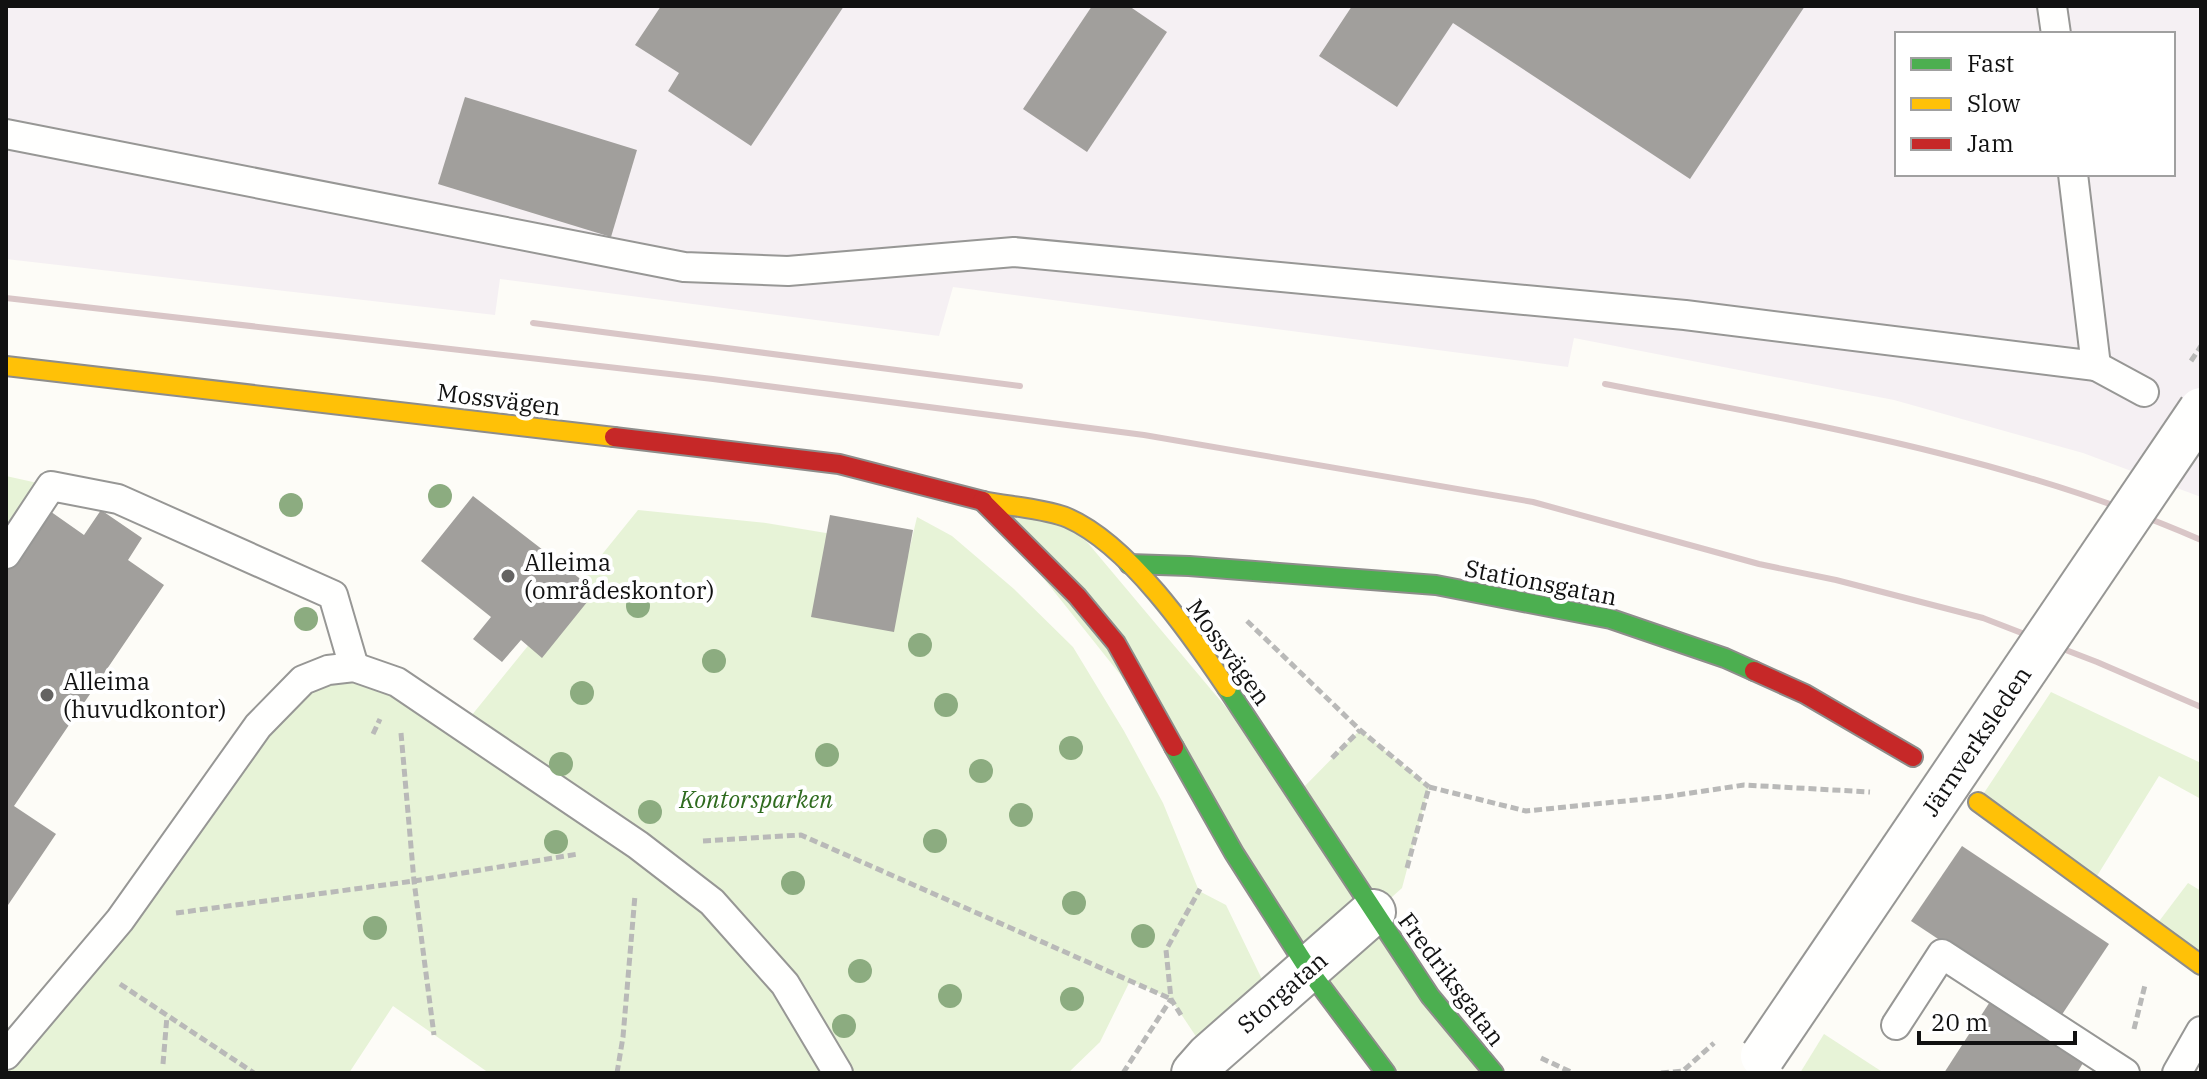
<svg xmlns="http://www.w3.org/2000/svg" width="2207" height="1079" font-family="'IBM Plex Serif',serif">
<rect width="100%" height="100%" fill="#fdfcf7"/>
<path fill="#f5f0f3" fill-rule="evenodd" d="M 6,6 L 2201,6 L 2201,497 L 2083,453 L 1894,400 L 1574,338 L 1568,367 L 953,287 L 939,336 L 500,279 L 495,315 L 6,259 ZM 1897,34 L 2173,34 L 2173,174 L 1897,174 Z"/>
<g fill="#e7f3d7">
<polygon points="6,476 51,486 6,554"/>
<polygon points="982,501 1066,517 1298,793 1360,730 1429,787 1402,888 1374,913 1494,1073 1386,1073 1174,742"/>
<polygon points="638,510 766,523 910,547 917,517 952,536 1014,589 1073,647 1124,731 1163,803 1199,891 1226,905 1272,1000 1209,1056 1171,999 1130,981 1100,1042 1068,1073 489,1073 393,1006 349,1073 6,1073 6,1055 303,680 354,667 463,726"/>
<polygon points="2051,692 2201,763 2201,799 2159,776 2092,884 1978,802"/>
<polygon points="2188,883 2201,891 2201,965 2154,928"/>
<polygon points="1824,1034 1884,1073 1800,1073"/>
</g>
<g fill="#a19f9c">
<polygon points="661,6 844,6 751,146 668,91 679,73 635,45"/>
<polygon points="1092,6 1129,6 1167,32 1087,152 1023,109"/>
<polygon points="1352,6 1805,6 1690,179 1453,23 1397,107 1319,56"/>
<polygon points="465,97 637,150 611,237 438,184"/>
<polygon points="473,496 596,591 542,658 521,640 502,662 473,639 491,617 421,561"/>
<polygon points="47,509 84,535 101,510 142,538 128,560 164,585 14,806 56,834 6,908 6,569"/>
<polygon points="830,515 913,530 894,632 811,617"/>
<polygon points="1962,846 2109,944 2059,1019 1911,921"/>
<polygon points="1993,997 2086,1058 2077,1073 1944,1073"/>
</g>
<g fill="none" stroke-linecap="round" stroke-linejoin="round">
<defs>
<g id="lane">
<polyline points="2052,6 2056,34"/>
<polyline points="6,134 684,267 788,271 1014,252 1685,315 2096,366 2073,174"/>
<polyline points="2096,366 2144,392"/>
<polyline points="6,554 51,486 118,499 333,595 354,667"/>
<polyline points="1896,1025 1942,954 2125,1073"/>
<polyline points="6,1055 120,920 258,726 303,680 328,670 354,667 397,682 638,845 712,902 785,984 838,1073"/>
<polyline points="2177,1073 2201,1031"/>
</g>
<polyline id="street" points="1194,1073 1209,1056 1373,912"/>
<g id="fast">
<polyline points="1129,564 1189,566 1436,585 1611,619 1725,658 1754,671"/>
<polyline points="1227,688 1430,996 1494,1073"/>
<polyline points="1174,747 1234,853 1308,969 1386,1073"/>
</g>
<g id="slow">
<polyline points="6,366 614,437"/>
<path d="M 983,501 C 1006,506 1047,509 1068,518 C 1129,545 1190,633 1227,688"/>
<polyline points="1978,802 2201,965"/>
</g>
<g id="jam">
<polyline points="614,437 839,464 983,501"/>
<polyline points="982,501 1077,596 1116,643 1174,747"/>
<polyline points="1754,671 1805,694 1913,757"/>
</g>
</defs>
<use href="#lane" stroke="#979795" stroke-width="32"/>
<use href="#street" stroke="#979795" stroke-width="48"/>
<use href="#fast" stroke="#8e8d8b" stroke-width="22"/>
<use href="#slow" stroke="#8e8d8b" stroke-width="22"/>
<use href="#jam" stroke="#8e8d8b" stroke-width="22"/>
<g stroke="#b9b9b8" stroke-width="5" stroke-dasharray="8 4" stroke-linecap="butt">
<polyline points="1247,621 1360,730 1429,787"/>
<polyline points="401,733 414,881 434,1035"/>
<polyline points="373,734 380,719"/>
<polyline points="1332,758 1360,730"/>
<polyline points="703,841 801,835 1171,999"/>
<polyline points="1407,868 1429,787 1526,811 1664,797 1744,785 1870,792"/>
<polyline points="176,913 414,881 578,854"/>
<polyline points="120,984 254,1073"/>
<polyline points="1181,1015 1171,999 1166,950 1200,889"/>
<polyline points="2134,1029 2145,985"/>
<polyline points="1541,1058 1573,1073"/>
<polyline points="163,1064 167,1016"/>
<polyline points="617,1073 623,1037 635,895"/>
<polyline points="1123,1073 1171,999"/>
<polyline points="1661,1073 1683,1071 1714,1043"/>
</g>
<use href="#lane" stroke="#fffffe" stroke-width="28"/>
<use href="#street" stroke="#fffffe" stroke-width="44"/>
<use href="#fast" stroke="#4caf50" stroke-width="18"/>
<use href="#slow" stroke="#ffc107" stroke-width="18"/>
<use href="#jam" stroke="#c62828" stroke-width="18"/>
<g stroke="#d9c6c7" stroke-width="6">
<polyline points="6,298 713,379 1144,435 1533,502 1759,564 1836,580 1983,618 2097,662 2201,707"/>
<polyline points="533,323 1020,386"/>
<path d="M 1605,384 C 1806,423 2012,457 2201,540"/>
</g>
<defs>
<polyline id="street-bridge" points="1763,1056 2201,410"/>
</defs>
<use href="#street-bridge" stroke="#979795" stroke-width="48" stroke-linecap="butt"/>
<polyline stroke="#b9b9b8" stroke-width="5" stroke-dasharray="8 4" stroke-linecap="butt" points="2191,361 2201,346"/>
<use href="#street-bridge" stroke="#fffffe" stroke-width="44"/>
</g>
<g fill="#8cac80">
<circle cx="440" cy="496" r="12"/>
<circle cx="291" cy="505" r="12"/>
<circle cx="638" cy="606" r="12"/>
<circle cx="306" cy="619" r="12"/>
<circle cx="920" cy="645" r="12"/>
<circle cx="714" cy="661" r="12"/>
<circle cx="582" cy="693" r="12"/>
<circle cx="946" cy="705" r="12"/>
<circle cx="1071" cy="748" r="12"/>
<circle cx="827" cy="755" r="12"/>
<circle cx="561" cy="764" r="12"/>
<circle cx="981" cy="771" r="12"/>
<circle cx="650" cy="812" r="12"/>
<circle cx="1021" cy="815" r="12"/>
<circle cx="935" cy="841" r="12"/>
<circle cx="556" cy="842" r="12"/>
<circle cx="793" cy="883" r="12"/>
<circle cx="1074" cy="903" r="12"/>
<circle cx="375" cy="928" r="12"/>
<circle cx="1143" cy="936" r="12"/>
<circle cx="860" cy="971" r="12"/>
<circle cx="950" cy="996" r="12"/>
<circle cx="1072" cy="999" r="12"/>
<circle cx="844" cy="1026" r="12"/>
</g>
<g fill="#646362" stroke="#fff" stroke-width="3">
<circle cx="508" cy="576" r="8"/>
<circle cx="47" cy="695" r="8"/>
</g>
<g text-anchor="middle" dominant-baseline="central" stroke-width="8" stroke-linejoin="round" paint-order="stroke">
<g font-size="24" fill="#111" stroke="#fff">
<text transform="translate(499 399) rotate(7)">Mossvägen</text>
<text transform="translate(1541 582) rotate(11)">Stationsgatan</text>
<text transform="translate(1229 652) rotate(54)">Mossvägen</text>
<text transform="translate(1976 741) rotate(-56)">Järnverksleden</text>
<text transform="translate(1452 979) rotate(53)">Fredriksgatan</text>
<text transform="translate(1282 992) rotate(-41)">Storgatan</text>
</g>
<g font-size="24" fill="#111" stroke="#fff" text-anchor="start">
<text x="524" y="562">Alleima<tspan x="524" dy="28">(områdeskontor)</tspan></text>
<text x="63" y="681">Alleima<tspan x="63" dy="28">(huvudkontor)</tspan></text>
</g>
<g font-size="24" font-style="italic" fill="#2f6b1f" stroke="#fff">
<text x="756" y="799">Kontorsparken</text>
</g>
</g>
<rect width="2207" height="1079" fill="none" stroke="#111111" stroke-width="16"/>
<rect x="1895" y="32" width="280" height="144" fill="#ffffff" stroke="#a0a0a0" stroke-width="2"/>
<rect x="1911" y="58" width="40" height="12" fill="#4caf50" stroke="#a0a0a0" stroke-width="2"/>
<text x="1967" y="72" font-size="24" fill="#111111">Fast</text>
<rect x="1911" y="98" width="40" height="12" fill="#ffc107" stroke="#a0a0a0" stroke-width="2"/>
<text x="1967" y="112" font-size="24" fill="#111111">Slow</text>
<rect x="1911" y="138" width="40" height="12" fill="#c62828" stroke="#a0a0a0" stroke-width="2"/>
<text x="1967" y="152" font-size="24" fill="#111111">Jam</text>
<path d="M1919 1031v12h156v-12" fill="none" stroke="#111111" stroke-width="4"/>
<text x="1931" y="1031" font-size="24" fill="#111111" stroke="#ffffff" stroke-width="6" paint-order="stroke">20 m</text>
</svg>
